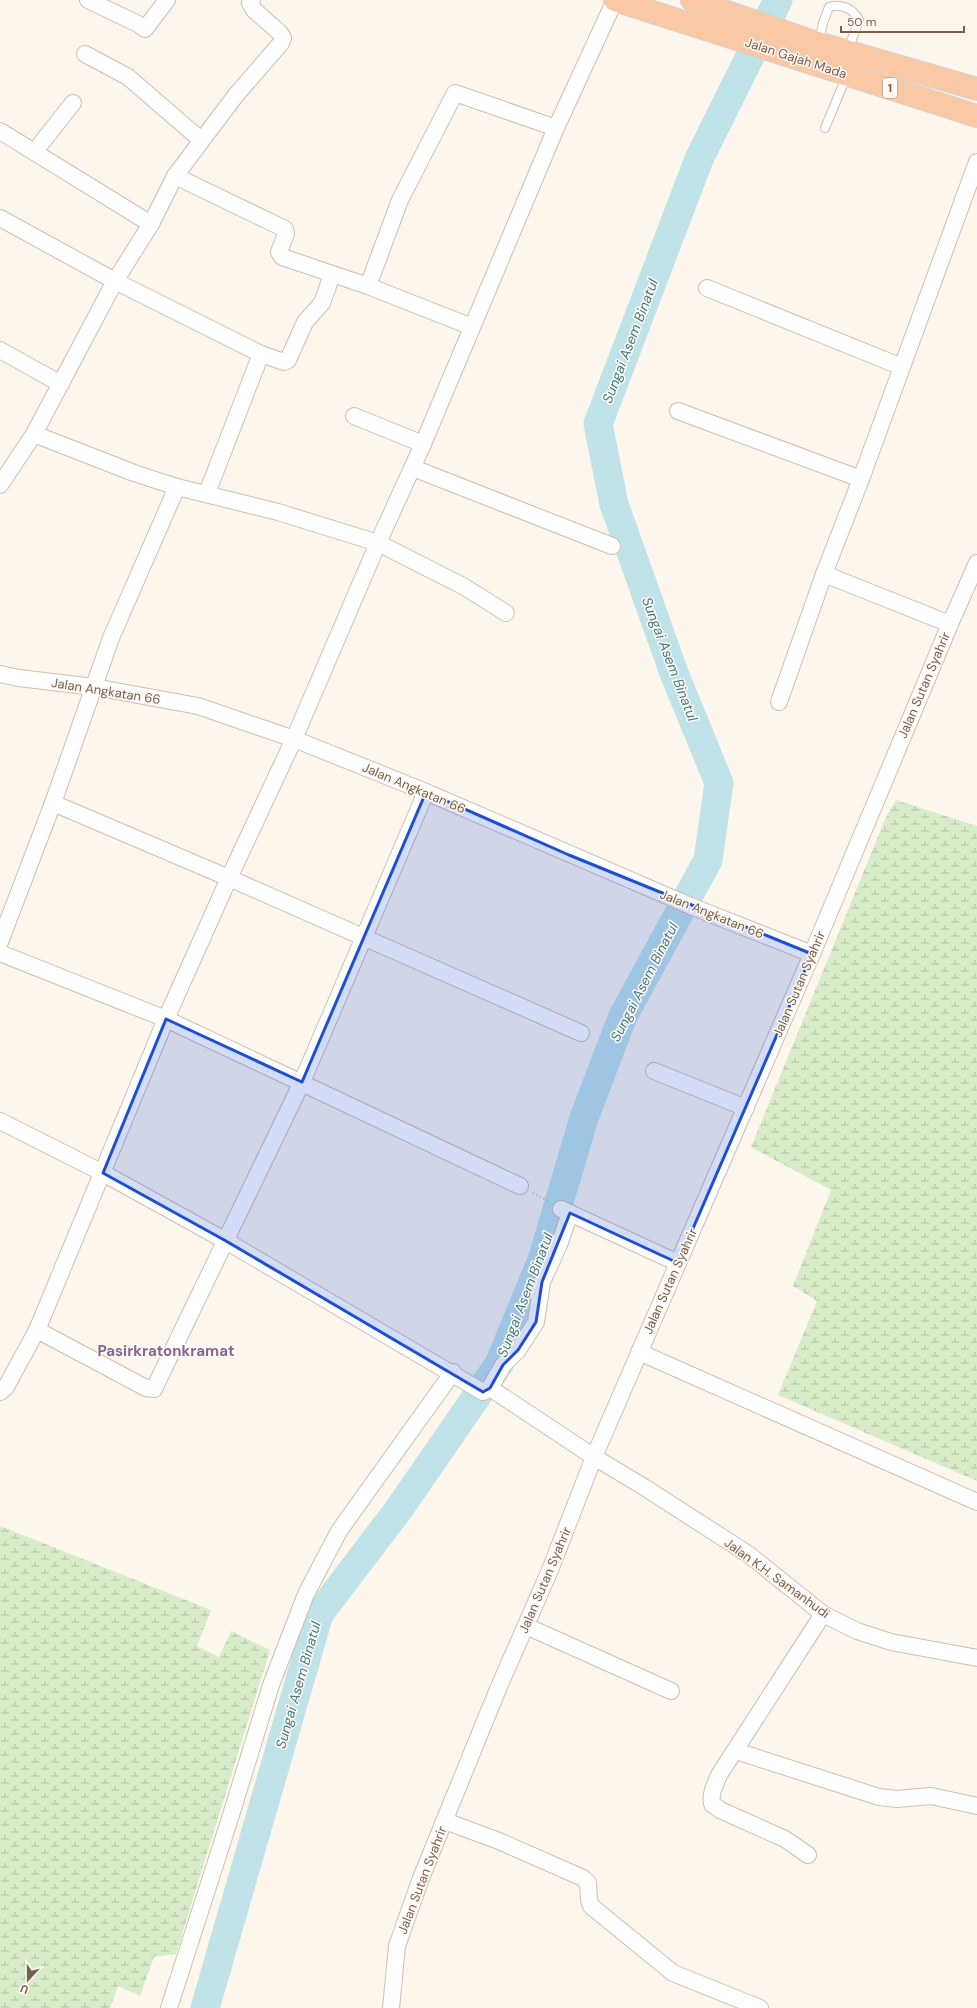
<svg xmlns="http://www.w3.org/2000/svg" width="977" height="2008" font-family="'DM Sans',sans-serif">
<defs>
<pattern id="wetland-marsh" width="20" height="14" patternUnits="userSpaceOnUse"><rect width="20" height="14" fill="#d8ecc9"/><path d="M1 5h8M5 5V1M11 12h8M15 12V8" fill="none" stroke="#b4c2a5"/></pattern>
</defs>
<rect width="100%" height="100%" fill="#fdf6ec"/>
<g fill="url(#wetland-marsh)">
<polygon points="896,800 977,826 977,1481 778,1395 817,1301 793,1286 831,1190 751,1147 886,817"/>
<polygon points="0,1526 211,1610 197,1646 219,1657 231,1631 270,1650 176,1954 154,1957 140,1996 118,1986 110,2008 0,2008"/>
</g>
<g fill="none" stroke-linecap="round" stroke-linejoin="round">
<polyline stroke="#bfe3e8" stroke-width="29" points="205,2008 319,1614 399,1509 499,1364 542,1260 584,1118 622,1018 708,860 719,783 674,673 614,504 598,424 699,159 778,0"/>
<defs>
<g id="service">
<path d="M 819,42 L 823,23 L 829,7 C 842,3 853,9 859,20 L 848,50"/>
<polyline points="825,128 847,75"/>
</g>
<g id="minor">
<polyline points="88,0 138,24 145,29 167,0"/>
<polyline points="85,54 128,77 201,140"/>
<polyline points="0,131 151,224"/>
<polyline points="35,151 73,103"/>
<polyline points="175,176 285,229 286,234 279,252 282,257 368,286 472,327"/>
<polyline points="0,218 115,281 261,354 284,362 288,360 305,322 322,303 332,275"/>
<polyline points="368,286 400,200 455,93 556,128"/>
<polyline points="707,288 902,367"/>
<polyline points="0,350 61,384"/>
<polyline points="678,411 861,479"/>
<polyline points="354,416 423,444"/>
<polyline points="34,434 134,473 177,487 278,512 378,543 463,586 506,613"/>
<polyline points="413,468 612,546"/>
<polyline points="0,485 34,434 115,281 151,224 175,176 236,95 281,43 283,38 280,33 254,10 250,3 252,0"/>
<polyline points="207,493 261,354"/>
<polyline points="950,624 824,574 861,479 977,162"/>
<polyline points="0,674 19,678 94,687 198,706 294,739 426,792 693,907 812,954"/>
<polyline points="779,702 824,574"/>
<polyline points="53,803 229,878 581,1033"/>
<polyline points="0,942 53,803 111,638 177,487"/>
<polyline points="0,953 166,1019 520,1186"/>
<polyline points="654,1071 746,1108"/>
<polyline points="0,1121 103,1173 226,1241 483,1392 490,1388 594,1457 644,1487 748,1554 823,1614 857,1631 891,1642 977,1658"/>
<polyline points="561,1209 678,1263"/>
<polyline points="37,1330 146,1388 154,1389 302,1082 426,792"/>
<polyline points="639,1352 977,1502"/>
<polyline points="490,1388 503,1365 518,1350 536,1322 542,1282 559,1245 570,1213"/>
<polyline points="0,1392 6,1387 37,1330 166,1019 229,878 294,739 378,543 423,444 556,128 615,0"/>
<polyline points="526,1626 671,1691"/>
<polyline points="736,1751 879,1797 897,1799 931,1796 977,1806"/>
<polyline points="445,1821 499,1841 583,1878 588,1883 589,1900 591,1906 673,1973 760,2008"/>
<path d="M 808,1855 L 785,1839 L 720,1810 L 712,1804 C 710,1793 715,1785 719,1775 L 823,1614"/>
<polyline points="169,2008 231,1815 271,1685 306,1594 339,1531 453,1372"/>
<polyline points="391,2008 397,1946 421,1878 498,1689 550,1570 594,1457 812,954 950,624 977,563"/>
</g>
<g id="trunk">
<polyline points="615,0 977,116"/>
<polyline points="692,0 811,41 977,89"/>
</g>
</defs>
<use href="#service" stroke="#d1beb0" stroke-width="10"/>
<use href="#minor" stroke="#d1beb0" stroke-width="18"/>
<use href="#trunk" stroke="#dad1cd" stroke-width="24"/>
<polyline stroke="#d9b8a5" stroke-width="2.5" stroke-dasharray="1 3" stroke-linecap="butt" points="533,1193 548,1201"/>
<use href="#service" stroke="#fff" stroke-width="8"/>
<use href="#minor" stroke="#fff" stroke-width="16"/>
<use href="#trunk" stroke="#f9c8a4" stroke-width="22"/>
</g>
<path fill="#1d4ed8" fill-opacity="0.2" stroke="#1d4ed8" stroke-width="3" stroke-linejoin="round" d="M 426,792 L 569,855 L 812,954 L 678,1263 L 570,1213 L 542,1282 L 536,1322 L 518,1350 L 503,1365 L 490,1388 L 483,1392 L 226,1241 L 103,1173 L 166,1019 L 302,1082 Z"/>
<g text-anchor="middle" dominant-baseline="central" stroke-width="3" stroke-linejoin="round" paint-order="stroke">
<rect fill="#fffaf3" stroke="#a28b7f" stroke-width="1" x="883" y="78" width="14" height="20" rx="3"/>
<g font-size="12" font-weight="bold" fill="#7a5c4d">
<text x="890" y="88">1</text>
</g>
<g font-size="13" fill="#7a5c4d" stroke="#fffaf3">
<text transform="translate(796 58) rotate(18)">Jalan Gajah Mada</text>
<text transform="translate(924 685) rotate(-67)">Jalan Sutan Syahrir</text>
<text transform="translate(106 691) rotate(9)">Jalan Angkatan 66</text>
<text transform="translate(414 788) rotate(23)">Jalan Angkatan 66</text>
<text transform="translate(712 914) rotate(22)">Jalan Angkatan 66</text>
<text transform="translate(799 984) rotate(-67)">Jalan Sutan Syahrir</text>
<text transform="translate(670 1281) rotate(-66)">Jalan Sutan Syahrir</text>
<text transform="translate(777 1578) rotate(36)">Jalan K.H. Samanhudi</text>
<text transform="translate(545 1580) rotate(-67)">Jalan Sutan Syahrir</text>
<text transform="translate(422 1880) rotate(-69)">Jalan Sutan Syahrir</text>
</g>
<g font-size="14" font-style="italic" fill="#437c86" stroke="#fffaf3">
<text transform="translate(630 341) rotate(-69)">Sungai Asem Binatul</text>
<text transform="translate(670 659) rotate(69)">Sungai Asem Binatul</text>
<text transform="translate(644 982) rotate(-63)">Sungai Asem Binatul</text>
<text transform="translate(525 1295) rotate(-69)">Sungai Asem Binatul</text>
<text transform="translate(298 1685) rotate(-74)">Sungai Asem Binatul</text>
</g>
<g font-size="15" font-weight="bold" fill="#846695" stroke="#fffaf3">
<text x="166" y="1351">Pasirkratonkramat</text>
</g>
</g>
<g transform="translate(28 1980) rotate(201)" stroke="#fffaf3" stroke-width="3" paint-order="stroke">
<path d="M0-3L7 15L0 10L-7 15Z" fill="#7a5c4d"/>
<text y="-6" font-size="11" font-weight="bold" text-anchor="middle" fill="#7a5c4d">U</text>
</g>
<path d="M841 26v6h123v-6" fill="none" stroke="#7a5c4d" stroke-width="2"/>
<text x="847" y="26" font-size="12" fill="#7a5c4d" stroke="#fffaf3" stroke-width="3" paint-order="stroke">50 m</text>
</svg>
